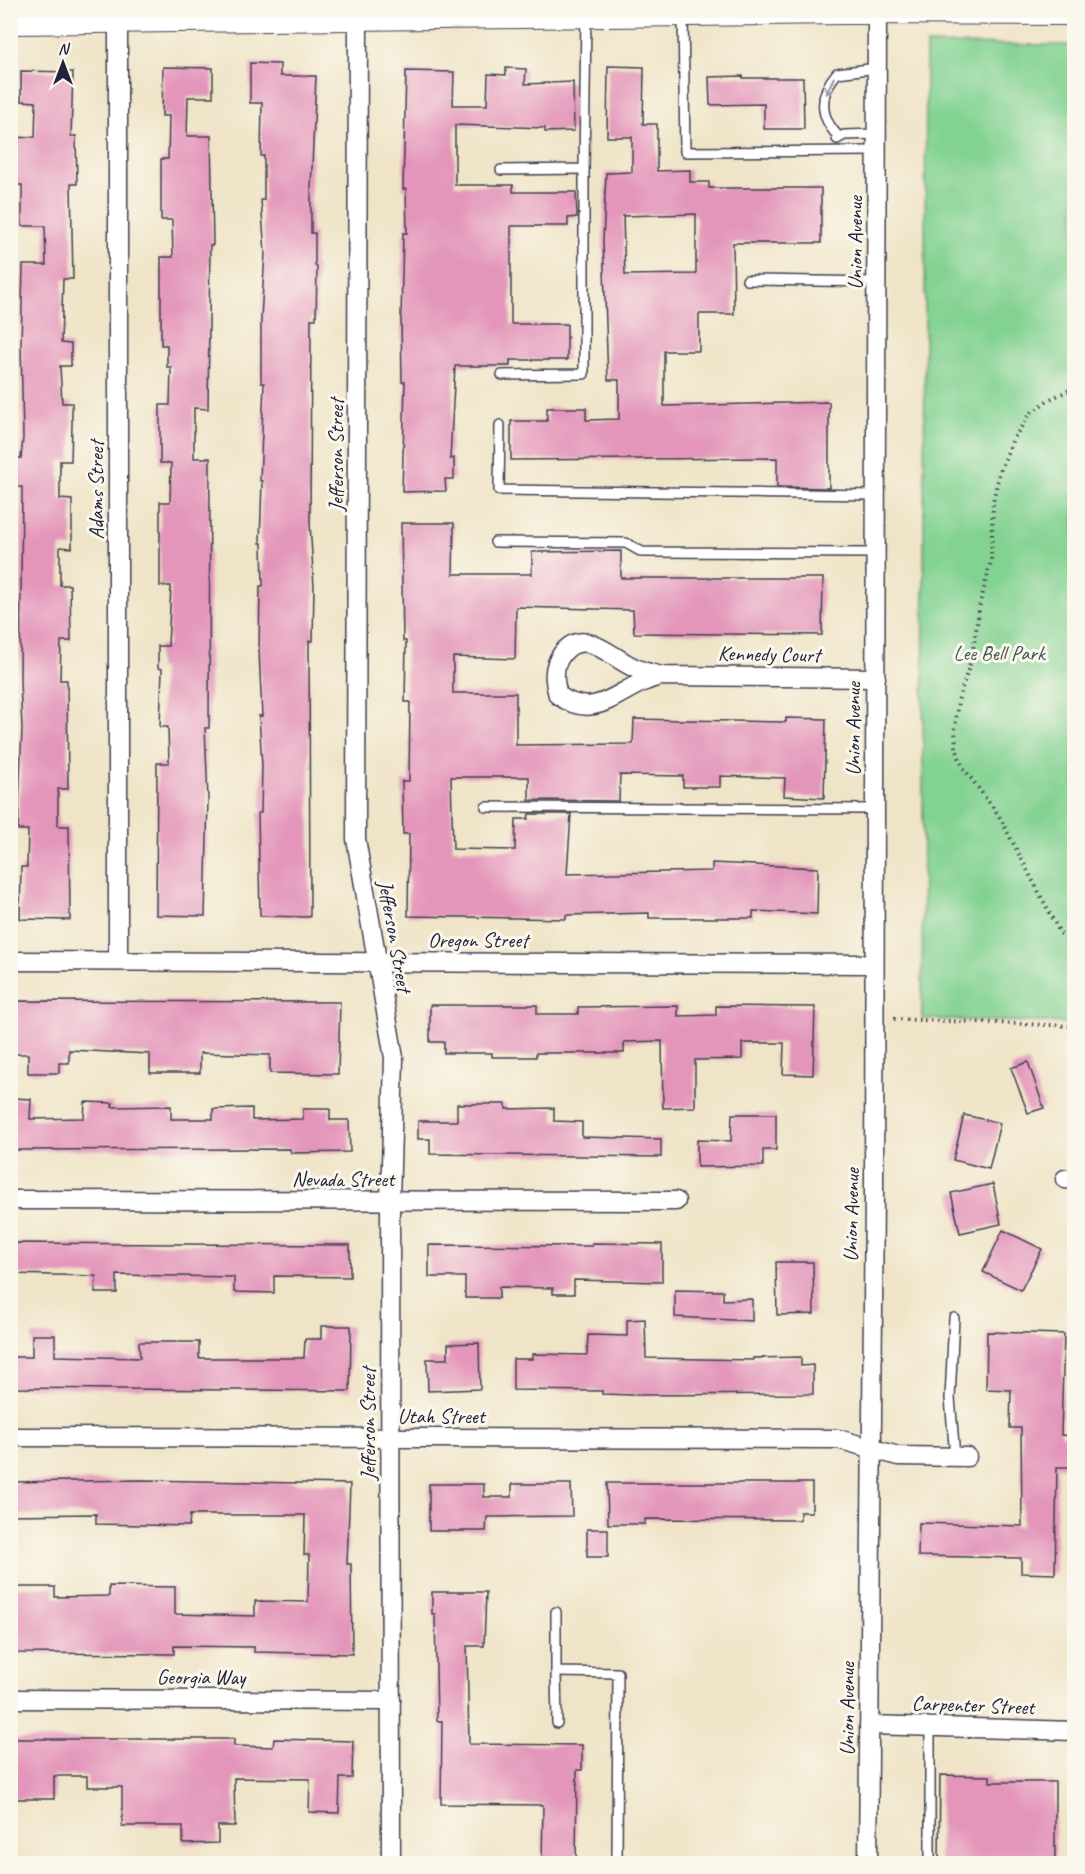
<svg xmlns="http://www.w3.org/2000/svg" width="1085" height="1874" font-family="Caveat,sans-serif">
<rect width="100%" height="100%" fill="#fbf7ec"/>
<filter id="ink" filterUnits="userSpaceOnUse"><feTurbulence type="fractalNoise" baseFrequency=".0167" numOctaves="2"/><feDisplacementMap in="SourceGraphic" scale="12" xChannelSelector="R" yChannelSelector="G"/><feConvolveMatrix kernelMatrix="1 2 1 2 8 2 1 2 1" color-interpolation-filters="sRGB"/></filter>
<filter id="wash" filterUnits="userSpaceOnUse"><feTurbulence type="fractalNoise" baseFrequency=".008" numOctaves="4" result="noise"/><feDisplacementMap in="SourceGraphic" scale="24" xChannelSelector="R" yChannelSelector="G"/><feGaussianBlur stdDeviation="1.35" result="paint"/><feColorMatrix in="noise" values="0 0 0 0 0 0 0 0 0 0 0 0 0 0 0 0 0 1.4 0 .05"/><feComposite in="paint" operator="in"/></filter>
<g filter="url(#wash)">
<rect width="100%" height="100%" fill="#efe4c7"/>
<polygon fill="#82d292" stroke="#527a66" stroke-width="1.5" points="926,44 1074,45 1074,1023 922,1019"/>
<g id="blocks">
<g fill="#e395ba" fill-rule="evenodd">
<polygon points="250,63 280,64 280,76 316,76 311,190 311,233 315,233 315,266 317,266 316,319 311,319 310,523 314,587 313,641 309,641 310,917 260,916 258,813 261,813 262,766 259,716 262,716 259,651 260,586 263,586 262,543 260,543 262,481 260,481 264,383 261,383 261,318 265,253 261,200 264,200 264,156 261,156 262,103 250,103"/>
<path d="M 608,66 L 644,67 L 643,124 L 657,124 L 657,171 L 690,170 L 690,182 L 709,182 L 709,188 L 821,188 L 821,243 L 733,243 L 734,314 L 699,314 L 699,351 L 664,351 L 664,406 L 829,402 L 829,488 L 777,487 L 777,458 L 511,460 L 511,421 L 547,421 L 547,408 L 586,408 L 586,420 L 619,419 L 619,380 L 608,380 L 603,241 L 606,173 L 632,172 L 632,137 L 607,137 ZM 696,214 L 696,274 L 625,275 L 623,216 Z"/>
<polygon points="163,67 213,68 213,97 188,97 187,136 211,136 213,245 210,245 208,409 194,408 194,458 210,458 209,728 205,728 208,799 205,916 156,915 157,763 169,763 168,727 160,727 162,669 158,668 158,646 168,646 171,586 160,586 160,502 170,502 171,463 160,463 160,405 170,405 171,367 167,367 167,345 161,345 161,257 173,257 172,220 161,220 161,159 168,159 169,116 162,116"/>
<polygon points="506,68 526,69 525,84 573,82 574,131 545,132 545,128 455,125 455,185 513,185 513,192 576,192 577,217 568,218 568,226 511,226 511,324 567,324 567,360 510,360 510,366 455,366 450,459 454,458 454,479 445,479 446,491 402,492 405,382 402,382 401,318 403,233 407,233 406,189 403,189 406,71 454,72 453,105 487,105 488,74 506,75"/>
<polygon points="21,71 73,72 71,136 76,136 77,184 71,184 73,279 63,279 61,343 71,344 71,366 60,366 62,403 72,403 72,424 71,461 60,461 60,499 72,500 72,548 60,547 60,585 70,585 71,641 61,641 60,680 67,680 68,789 58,789 58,826 69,826 70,920 20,919 21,867 27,867 28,830 18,830 22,728 20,681 22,487 13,487 13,458 21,458 23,438 21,344 23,265 46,265 45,226 22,226 22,185 10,185 10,138 35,137 36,102 21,101"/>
<polygon points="743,76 743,78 803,78 804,129 764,129 764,104 710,105 709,77"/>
<polygon points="401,523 454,523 453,574 532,574 532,552 621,551 621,578 823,578 822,635 634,633 633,610 516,607 515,659 453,657 453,693 516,693 516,745 633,744 634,719 786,722 786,718 826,719 824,798 784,796 785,778 720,776 720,787 683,787 683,776 620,775 619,801 529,800 529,777 451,777 453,849 515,850 516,819 528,819 529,814 571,814 567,874 712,871 712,863 818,868 817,914 753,911 753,918 649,918 649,913 566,915 566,919 408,916 409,834 403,834 402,781 409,781 410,702 405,702 406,641 403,641"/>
<polygon points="10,1001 340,1002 338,1074 270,1073 270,1055 200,1053 200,1073 150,1073 150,1054 69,1050 69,1063 59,1063 59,1073 28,1073 28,1054 10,1054"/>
<polygon points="430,1005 537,1005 537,1014 578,1014 578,1007 678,1006 678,1016 716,1015 716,1006 815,1007 813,1075 783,1074 784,1043 742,1043 742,1059 695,1060 695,1107 663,1108 662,1041 624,1042 624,1053 536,1053 536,1057 492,1057 492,1053 444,1053 444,1042 430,1042"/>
<polygon points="1028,1062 1044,1108 1028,1113 1011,1068"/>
<polygon points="13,1098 31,1099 30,1119 84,1118 85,1102 113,1103 112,1107 171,1106 171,1119 213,1119 213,1109 252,1108 252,1120 303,1119 303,1109 330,1109 330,1120 349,1120 350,1152 291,1153 290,1149 10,1150"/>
<polygon points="457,1104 506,1104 506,1109 554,1108 554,1121 582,1122 582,1137 661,1139 661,1157 430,1154 430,1139 418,1139 418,1121 457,1121"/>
<polygon points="732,1114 776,1114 776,1150 763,1150 763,1166 697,1167 697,1140 731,1141"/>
<polygon points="964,1115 1000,1123 989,1169 953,1160"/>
<polygon points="993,1184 1001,1224 960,1233 951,1193"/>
<polygon points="1003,1230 1042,1249 1021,1290 983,1272"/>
<polygon points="10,1243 350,1245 350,1277 274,1276 274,1293 234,1292 234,1277 117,1275 117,1293 95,1293 96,1276 10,1274"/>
<polygon points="592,1243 662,1244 662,1282 574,1280 574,1294 553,1294 553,1288 499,1287 499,1298 465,1298 465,1277 429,1277 429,1245 592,1246"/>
<polygon points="776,1262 813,1262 814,1314 777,1315"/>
<polygon points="675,1290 723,1291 723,1300 752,1299 752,1321 675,1317"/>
<polygon points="645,1319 646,1358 753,1360 753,1358 801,1357 801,1366 813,1365 813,1394 632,1395 602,1394 602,1391 513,1390 513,1359 532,1359 532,1354 587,1355 588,1335 627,1336 627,1320"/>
<polygon points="321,1326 351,1326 350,1391 10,1388 10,1357 32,1357 32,1335 55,1335 55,1356 140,1358 139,1342 199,1342 199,1358 304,1358 305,1339 321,1339"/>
<polygon points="987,1332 1064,1334 1061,1435 1074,1436 1074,1467 1057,1467 1055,1574 1021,1573 1021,1558 918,1556 919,1523 1022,1526 1021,1428 1010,1428 1011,1390 986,1389"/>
<polygon points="479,1343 480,1389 428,1391 427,1359 448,1359 448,1344"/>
<polygon points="142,1480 350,1484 347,1564 351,1564 352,1654 254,1652 254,1647 174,1646 174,1654 10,1653 10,1587 55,1587 55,1597 109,1596 109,1586 175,1587 175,1614 255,1616 255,1601 308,1602 309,1555 304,1555 305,1515 190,1515 189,1526 96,1524 96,1514 10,1515 10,1482"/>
<polygon points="607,1483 812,1483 812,1512 800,1512 800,1520 645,1519 645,1524 608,1524"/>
<polygon points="429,1484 484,1484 484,1497 512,1497 512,1484 571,1484 572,1516 487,1517 486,1531 429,1531"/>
<rect x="587" y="1529" width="21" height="28"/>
<polygon points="432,1592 486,1592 484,1646 467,1646 469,1744 582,1745 582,1770 577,1770 576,1863 542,1863 543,1805 441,1804 442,1721 437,1721 435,1614 432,1614"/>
<polygon points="11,1739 234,1739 234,1746 273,1747 274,1739 353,1741 352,1778 340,1778 339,1813 309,1812 310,1779 234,1778 235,1826 218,1826 218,1843 183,1844 183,1826 122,1826 122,1787 87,1787 87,1776 54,1776 54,1799 11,1799"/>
<polygon points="940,1775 990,1776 990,1782 1055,1782 1055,1863 939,1863"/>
</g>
</g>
</g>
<g filter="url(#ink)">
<use href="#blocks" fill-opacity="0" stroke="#413f50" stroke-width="1.5"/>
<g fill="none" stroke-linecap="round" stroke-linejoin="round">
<defs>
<g id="service">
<polyline points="683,15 685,152 878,151"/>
<path d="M 838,136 C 819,116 819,94 837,73 L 877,68"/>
<polyline points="837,139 844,135 878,134"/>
<polyline points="501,170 584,169 586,16"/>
<polyline points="747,280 878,282"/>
<polyline points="502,375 584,374 584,169"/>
<polyline points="500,425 499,490 877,495"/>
<polyline points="495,542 626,543 642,552 876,553"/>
<polyline points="486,807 875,809"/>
<polyline points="954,1318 950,1398 955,1457"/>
<polyline points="556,1612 556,1672 618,1673 617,1864"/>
<polyline points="556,1672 557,1723"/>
<polyline points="930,1727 930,1864"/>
</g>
<g id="minor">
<polyline points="358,16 356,839 394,1058 390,1202 391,1864"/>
<path d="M 662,676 C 621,683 599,725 558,695 C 554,681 552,667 562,654 C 584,625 611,658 635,668 C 644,672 653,674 662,676 L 876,678"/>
<polyline points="10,961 873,964"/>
<polyline points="118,961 118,20"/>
<polyline points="1065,1179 1074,1180"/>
<polyline points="10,1200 676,1201"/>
<polyline points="10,1437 838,1439 898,1456 967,1457"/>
<polyline points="10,1699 391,1701"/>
<polyline points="869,1725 1074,1731"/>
<polyline points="868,1864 874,1196 877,10"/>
</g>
<polyline id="secondary" points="10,21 848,11 1074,12"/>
</defs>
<use href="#service" stroke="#413f50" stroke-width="12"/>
<use href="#minor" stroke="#413f50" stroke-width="21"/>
<use href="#secondary" stroke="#413f50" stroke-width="28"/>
<g stroke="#413f50" stroke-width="4" stroke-dasharray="1.5 4.5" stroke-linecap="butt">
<polyline points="1074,388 1048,400 1031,413 1013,439 999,474 993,502 991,561 980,604 972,657 958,701 955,729 956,748 962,766 999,816 1060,933 1074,945"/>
<polyline points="894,1019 1074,1026"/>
</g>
<use href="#service" stroke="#fff" stroke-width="9"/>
<use href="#minor" stroke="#fff" stroke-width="18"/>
<use href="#secondary" stroke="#fff" stroke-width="26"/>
</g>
<defs><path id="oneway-shaft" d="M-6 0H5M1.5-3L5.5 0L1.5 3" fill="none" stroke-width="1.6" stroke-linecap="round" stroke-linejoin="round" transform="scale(1.5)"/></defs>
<use stroke="#9c9ca7" href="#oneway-shaft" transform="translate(830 86) rotate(114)"/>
</g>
<g text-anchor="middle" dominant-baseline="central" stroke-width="6" stroke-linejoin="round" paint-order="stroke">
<g font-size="21" fill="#22223b" stroke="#fbf7ec">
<text transform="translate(855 243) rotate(-90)">Union Avenue</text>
<text transform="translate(336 455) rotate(-90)">Jefferson Street</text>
<text transform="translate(96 490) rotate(-90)">Adams Street</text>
<text transform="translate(769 654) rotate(1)">Kennedy Court</text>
<text transform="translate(853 729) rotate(-90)">Union Avenue</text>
<text transform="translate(395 936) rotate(80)">Jefferson Street</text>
<text x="478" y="940">Oregon Street</text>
<text x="343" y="1179">Nevada Street</text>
<text transform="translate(851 1215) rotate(-89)">Union Avenue</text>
<text x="441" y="1416">Utah Street</text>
<text transform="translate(368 1424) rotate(-90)">Jefferson Street</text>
<text x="201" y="1677">Georgia Way</text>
<text transform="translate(973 1705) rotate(2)">Carpenter Street</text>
<text transform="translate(847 1709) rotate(-90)">Union Avenue</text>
</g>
<g font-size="21" fill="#3f5755" stroke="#fbf7ec">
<text x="999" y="653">Lee Bell Park</text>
</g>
</g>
<rect width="1085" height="1874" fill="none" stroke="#fbf7ec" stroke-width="36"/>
<g transform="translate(63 63)" stroke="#fbf7ec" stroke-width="4.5" paint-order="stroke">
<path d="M0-4.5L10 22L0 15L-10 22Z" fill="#22223b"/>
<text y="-9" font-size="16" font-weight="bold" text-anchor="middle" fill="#22223b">N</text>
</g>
</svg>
